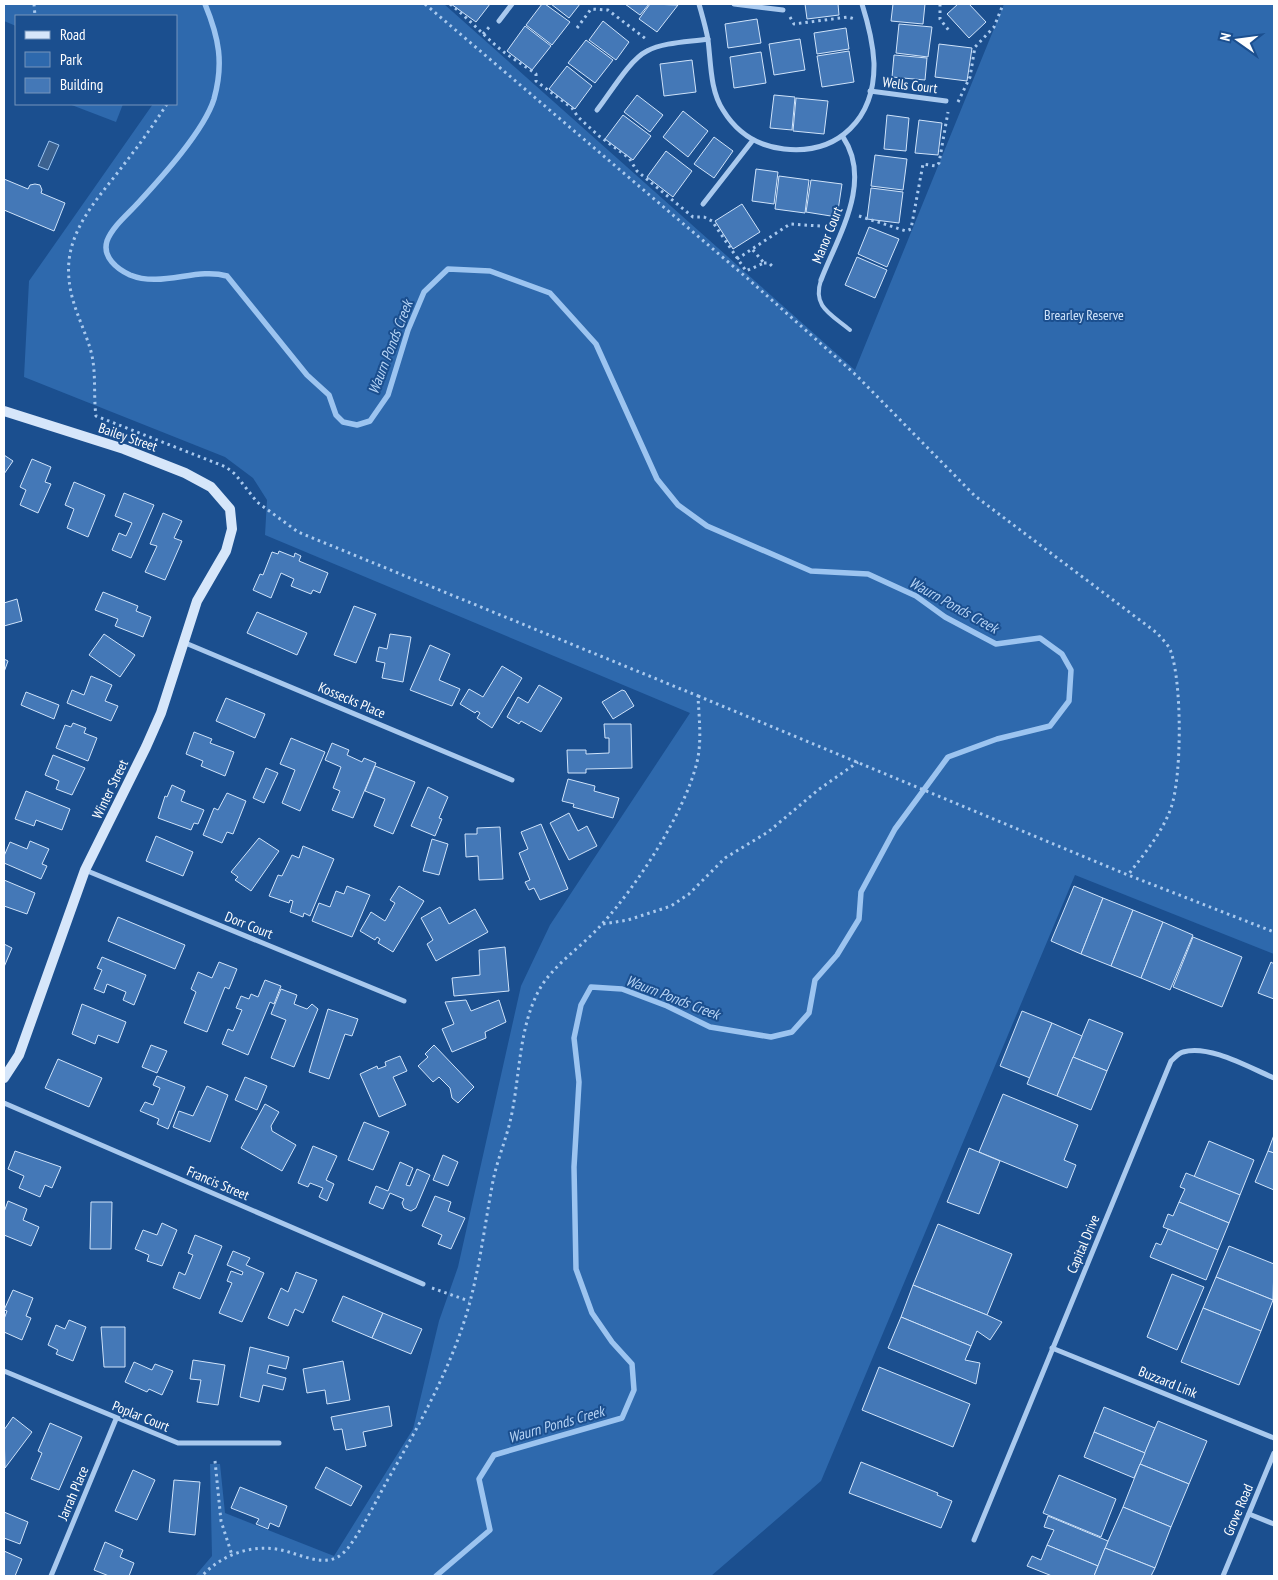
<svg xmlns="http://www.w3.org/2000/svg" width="1278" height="1580" font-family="'PT Sans Narrow',sans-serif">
<rect width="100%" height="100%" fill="#1b4f8f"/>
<g fill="#2e69ad">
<polygon points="4,4 444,4 855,370 1004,4 1274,4 1274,954 1075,875 821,1481 711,1576 195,1576 212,1556 210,1464 220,1464 225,1513 334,1556 413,1429 439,1321 458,1267 521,986 550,925 690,713 265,535 267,500 253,478 225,457 24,377 29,281 153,104 176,104 176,16 16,16 16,26 4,21"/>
<polygon points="69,104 123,104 116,122"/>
</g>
<polygon fill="#3c6290" stroke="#9cc4f0" points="49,141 59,145 48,170 38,166"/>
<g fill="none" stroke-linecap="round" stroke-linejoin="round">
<path stroke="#9cc4f0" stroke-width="5.5" d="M 205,4 C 219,38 224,63 214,99 C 204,131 161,178 138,203 C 128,214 112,227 107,241 C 102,257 117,269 130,275 C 162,288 196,267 227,276 L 307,375 L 329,395 L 336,415 L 343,422 L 357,425 L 370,421 L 388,395 L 408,330 L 424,292 L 448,269 L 490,271 L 550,293 L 596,344 L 657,479 L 678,505 L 707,526 L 811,571 L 868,574 L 916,596 L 945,617 L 996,644 L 1040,638 L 1062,654 L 1071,670 L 1069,701 L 1050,726 L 997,739 L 948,757 L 895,829 L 861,892 L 859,919 L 837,955 L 815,980 L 809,1013 L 792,1032 L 771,1037 L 710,1027 L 667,1006 L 622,989 L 591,987 L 581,1005 L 574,1038 L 579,1082 L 574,1167 L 576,1269 L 592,1313 L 612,1342 L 632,1364 L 634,1390 L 622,1418 L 494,1455 L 479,1479 L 490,1530 L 436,1576"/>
</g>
<g fill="#4478b7" stroke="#cfe3fa">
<polygon points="451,4 490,4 476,22"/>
<polygon points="542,4 545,4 570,22 552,45 526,25"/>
<polygon points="551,4 580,4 569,18"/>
<polygon points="625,4 649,4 640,15"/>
<polygon points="650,4 678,5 657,32 639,19"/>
<polygon points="805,4 838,4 839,15 807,19"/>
<polygon points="893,4 925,4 923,24 891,21"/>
<polygon points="958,4 969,4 986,22 969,38 947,14"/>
<polygon points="757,19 761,43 728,48 725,24"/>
<polygon points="603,21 629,42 616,60 589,40"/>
<polygon points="899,24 932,27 928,57 896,53"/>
<polygon points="525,26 551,46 532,70 507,51"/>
<polygon points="846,28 849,49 817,54 814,33"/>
<polygon points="800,39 805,70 774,75 769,44"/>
<polygon points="586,40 613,60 595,83 568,63"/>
<polygon points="939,44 972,48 967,81 935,77"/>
<polygon points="849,51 854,82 822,87 817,56"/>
<polygon points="761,52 766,83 734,88 730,57"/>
<polygon points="894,55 927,58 925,80 892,77"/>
<polygon points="692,60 696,92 664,96 660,64"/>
<polygon points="567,66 592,86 575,109 549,89"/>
<polygon points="637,95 663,115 650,132 624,112"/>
<polygon points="774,95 795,97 792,130 770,128"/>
<polygon points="796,98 828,101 824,134 793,131"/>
<polygon points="683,111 708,131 688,157 663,137"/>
<polygon points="623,115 651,136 633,160 605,139"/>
<polygon points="887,115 909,118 906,151 884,149"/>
<polygon points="919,120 942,123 938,155 915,153"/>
<polygon points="714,137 733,151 714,178 694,164"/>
<polygon points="666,151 692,171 673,197 647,177"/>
<polygon points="875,155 907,159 903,190 871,186"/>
<polygon points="756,169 778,172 774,204 752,201"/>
<polygon points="779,176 809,180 805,213 775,209"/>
<polygon points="4,179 28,189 30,185 35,184 40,185 42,190 41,193 65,203 54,231 4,210"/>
<polygon points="811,180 842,184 837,217 806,212"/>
<polygon points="871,188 903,192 899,223 867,219"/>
<polygon points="742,204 760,232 733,249 715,221"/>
<polygon points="869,227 899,239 887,267 858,254"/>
<polygon points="857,257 887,270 875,298 845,285"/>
<polygon points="4,455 13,461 4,474"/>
<polygon points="32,459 51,467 45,482 51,484 38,513 20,505 26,490 20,487"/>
<polygon points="74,482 105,495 88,537 67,528 74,509 65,505"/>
<polygon points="124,493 154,505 131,558 112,550 119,533 126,536 132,523 115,516"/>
<polygon points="163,513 182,521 174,538 182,541 165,580 145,572 157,546 150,544"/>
<polygon points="279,551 294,557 295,553 301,556 299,561 328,573 320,593 313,590 311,594 291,586 294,579 281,573 271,598 253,590 260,574 263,575 272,552 278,554"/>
<polygon points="103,592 138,606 136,611 151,617 143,637 115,626 118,619 95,610"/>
<polygon points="17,599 22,621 4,626 4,603"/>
<polygon points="354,606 376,614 356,663 334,655"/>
<polygon points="257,612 307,633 297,655 247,633"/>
<polygon points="104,634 135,655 120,677 89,655"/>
<polygon points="390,634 411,637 403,682 382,678 385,663 376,661 379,647 387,649"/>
<polygon points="430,645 450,654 439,680 460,689 452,706 410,690"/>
<polygon points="4,659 8,661 4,672"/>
<polygon points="502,666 522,678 492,728 477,718 480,713 477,711 475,713 460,704 469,689 483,697"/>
<polygon points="91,676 112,685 105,701 118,706 111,721 67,703 72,690 84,695"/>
<polygon points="539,685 562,698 541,732 521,721 519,724 507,717 518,697 528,703"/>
<polygon points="622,690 625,691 634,706 613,719 602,702"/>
<polygon points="26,692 59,705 54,719 21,705"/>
<polygon points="226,698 265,714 255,738 216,721"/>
<polygon points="73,723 86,728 84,733 97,738 88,761 56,748 65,725 71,727"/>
<polygon points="604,724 631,724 632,768 586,769 586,773 568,773 567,750 586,750 586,754 609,753 609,738 605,738"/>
<polygon points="194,732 212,739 210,743 234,752 225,776 201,766 203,761 186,754"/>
<polygon points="291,738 325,752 300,811 282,803 295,770 280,764"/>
<polygon points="332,743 349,750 347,755 362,762 364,758 376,763 353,818 332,810 340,791 333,788 341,767 325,760"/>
<polygon points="53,755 85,768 72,795 56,789 59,781 45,775"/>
<polygon points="375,766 415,782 393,834 374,826 385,799 365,791"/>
<polygon points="266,768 278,773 264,803 253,798"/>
<polygon points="568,779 595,786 594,791 619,798 613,818 573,807 574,804 562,801"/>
<polygon points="172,785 185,791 181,801 204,810 198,824 194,823 191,830 158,818 165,796 167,797"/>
<polygon points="428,787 448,797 439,818 442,819 435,836 411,826"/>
<polygon points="26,791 70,809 62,830 36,820 34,826 15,819"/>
<polygon points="227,793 246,801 233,834 227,832 222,843 203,835 214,808 218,810"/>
<polygon points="569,813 578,831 587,826 597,846 569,860 550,823"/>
<polygon points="541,824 568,889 540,900 534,888 529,890 525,882 530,880 519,853 528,849 521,832"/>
<polygon points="500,827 503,879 479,880 478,856 466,857 465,834 477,834 477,828"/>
<polygon points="156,836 193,852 183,876 146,861"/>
<polygon points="259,838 279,851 251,891 235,880 238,877 231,872"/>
<polygon points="432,839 448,844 439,875 423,871"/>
<polygon points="30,841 49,849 42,864 47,866 41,879 4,863 4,856 10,842 27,849"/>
<polygon points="303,846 334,859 310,916 304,913 303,917 290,912 293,901 290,900 289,903 269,896 278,875 282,876 292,855 299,858"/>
<polygon points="4,880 35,893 27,914 4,906"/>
<polygon points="347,886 370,895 352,937 312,921 319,903 330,907 336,891 344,894"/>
<polygon points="399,886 424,901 393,952 378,943 380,939 377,937 375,940 360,931 371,912 385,921 395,903 390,900"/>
<polygon points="1074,886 1103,898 1081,954 1051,941"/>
<polygon points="1103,898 1133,910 1111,966 1081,954"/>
<polygon points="440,907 449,924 475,909 488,932 436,961 427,944 433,940 421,918"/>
<polygon points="1133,910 1163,922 1141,978 1111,966"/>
<polygon points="118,917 185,945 175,969 108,941"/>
<polygon points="1163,922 1193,935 1170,990 1141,978"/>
<polygon points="1193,937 1242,957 1222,1007 1173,987"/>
<polygon points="4,944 12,948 4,967"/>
<polygon points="505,947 509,991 454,996 452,978 480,975 479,950"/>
<polygon points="102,957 146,975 134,1005 123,1000 126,992 107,984 104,993 94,989 102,970 97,968"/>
<polygon points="219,962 237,969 229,989 225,987 207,1032 184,1023 196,992 191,989 198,972 212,978"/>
<polygon points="1271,962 1274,964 1274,999 1258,993"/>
<polygon points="265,980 281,986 274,1004 270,1002 248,1055 222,1044 228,1029 233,1031 242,1010 236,1008 241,996 249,999 251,994 258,997"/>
<polygon points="281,989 297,995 294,1004 307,1009 312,1004 318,1009 294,1067 271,1058 286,1020 271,1014"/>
<polygon points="466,1000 471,1011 499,1000 506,1022 485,1032 486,1038 452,1052 442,1029 454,1024 445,1002"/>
<polygon points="82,1004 126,1022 118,1043 98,1035 95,1044 72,1034"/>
<polygon points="328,1009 358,1019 352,1036 345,1034 329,1079 309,1072"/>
<polygon points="1022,1011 1052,1023 1030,1078 1000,1066"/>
<polygon points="1089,1019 1123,1033 1107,1071 1073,1057"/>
<polygon points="1052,1023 1082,1036 1057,1096 1027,1084"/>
<polygon points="151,1045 167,1051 157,1073 142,1067"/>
<polygon points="434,1045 474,1087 458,1103 452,1098 450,1088 439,1077 433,1082 418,1066 428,1057 425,1054"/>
<polygon points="400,1056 407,1071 393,1077 406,1105 379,1117 360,1074 377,1066 378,1069 386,1066 385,1062"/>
<polygon points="1073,1057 1107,1071 1091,1110 1057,1096"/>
<polygon points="58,1059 102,1078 89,1107 45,1088"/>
<polygon points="157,1076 185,1087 168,1129 157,1124 159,1119 140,1111 145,1102 153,1105 160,1088 153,1085"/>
<polygon points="245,1077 267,1086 257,1110 235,1100"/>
<polygon points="207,1086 228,1095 210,1142 173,1127 179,1111 193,1116"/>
<polygon points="1003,1094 1078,1125 1064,1160 1076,1165 1067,1188 979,1152"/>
<polygon points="265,1104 279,1112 271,1126 272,1131 296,1145 282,1171 241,1148"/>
<polygon points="364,1122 389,1132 373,1170 348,1160"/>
<polygon points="1274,1135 1274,1153 1268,1151"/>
<polygon points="1209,1141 1254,1160 1240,1195 1194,1177"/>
<polygon points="313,1146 337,1156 326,1180 334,1184 327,1201 319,1197 323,1188 310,1183 308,1187 298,1183"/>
<polygon points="969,1148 1000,1161 979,1214 947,1202"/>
<polygon points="15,1151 61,1167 52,1188 45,1185 40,1197 19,1188 24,1176 8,1169"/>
<polygon points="1268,1151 1274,1153 1274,1190 1255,1182"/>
<polygon points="443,1155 458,1162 448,1186 433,1180"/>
<polygon points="400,1162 413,1168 406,1185 410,1186 417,1169 430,1175 416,1208 411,1211 404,1208 402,1203 404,1199 390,1193 383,1209 369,1203 376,1186 388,1191"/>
<polygon points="1186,1173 1240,1195 1229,1223 1179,1202 1185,1189 1180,1187"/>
<polygon points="435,1196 451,1202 448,1211 465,1218 451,1249 438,1244 442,1235 422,1226"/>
<polygon points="8,1201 27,1209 23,1220 39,1227 31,1246 4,1235 4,1212"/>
<polygon points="91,1202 112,1202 111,1249 90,1249"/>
<polygon points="1179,1202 1229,1223 1218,1250 1163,1227 1168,1214 1173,1216"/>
<polygon points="162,1223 177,1230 162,1266 147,1261 149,1255 135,1249 143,1230 157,1235"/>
<polygon points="938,1224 1012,1254 987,1315 913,1285"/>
<polygon points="1168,1229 1218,1250 1206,1280 1150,1257 1156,1243 1161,1245"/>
<polygon points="195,1235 222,1246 200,1299 173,1288 179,1272 185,1275 193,1255 188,1253"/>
<polygon points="1229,1246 1274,1264 1273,1300 1216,1277"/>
<polygon points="233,1251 250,1258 246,1265 264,1273 242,1322 219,1313 232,1283 227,1281 231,1271 242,1275 243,1272 227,1265"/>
<polygon points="296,1272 317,1280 303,1313 295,1309 288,1326 268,1318 281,1288 288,1292"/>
<polygon points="1172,1274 1204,1287 1177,1350 1147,1337"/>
<polygon points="1216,1277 1273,1300 1261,1331 1203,1308"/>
<polygon points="913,1285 987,1315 1002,1322 990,1340 977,1331 971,1346 901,1317"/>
<polygon points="13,1290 33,1298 26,1316 31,1318 22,1340 4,1332 4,1319 7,1311 4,1310"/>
<polygon points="343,1296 383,1313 372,1338 332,1321"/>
<polygon points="1203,1308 1261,1331 1239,1385 1181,1362"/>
<polygon points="383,1313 422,1329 411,1354 372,1338"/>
<polygon points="901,1317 971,1346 965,1360 980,1363 976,1384 888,1348"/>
<polygon points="69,1320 86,1327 73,1361 56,1354 58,1350 48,1345 56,1325 65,1329"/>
<polygon points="101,1327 125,1327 125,1367 104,1367"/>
<polygon points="250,1347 289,1357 286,1369 269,1365 267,1373 286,1378 283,1390 263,1385 259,1402 240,1397"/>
<polygon points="193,1360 225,1365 218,1405 197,1402 201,1380 190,1379"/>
<polygon points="343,1361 350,1400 327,1404 325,1390 307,1393 303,1369"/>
<polygon points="134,1362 152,1370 155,1364 173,1371 162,1395 149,1389 147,1392 125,1382"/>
<polygon points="879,1367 970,1404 953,1447 862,1410"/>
<polygon points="389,1406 392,1426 363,1432 366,1446 346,1450 342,1429 334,1430 331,1417"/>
<polygon points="1104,1407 1155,1428 1145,1453 1094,1432"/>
<polygon points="13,1417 32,1432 5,1468 4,1430"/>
<polygon points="1158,1421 1207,1441 1189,1484 1140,1464"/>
<polygon points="50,1423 82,1437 59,1490 31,1479 42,1453 38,1451"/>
<polygon points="1094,1432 1145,1453 1134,1478 1084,1457"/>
<polygon points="861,1462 938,1493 937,1495 952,1501 941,1528 849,1493"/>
<polygon points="1140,1464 1189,1484 1171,1527 1123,1507"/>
<polygon points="326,1467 362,1486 351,1506 315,1488"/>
<polygon points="133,1470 155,1480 137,1520 115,1511"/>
<polygon points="1059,1475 1116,1499 1101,1537 1043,1513"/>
<polygon points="174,1480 200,1482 195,1535 169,1532"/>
<polygon points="240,1487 287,1506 279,1527 270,1523 268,1529 256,1524 259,1519 231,1508"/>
<polygon points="1123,1507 1171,1527 1155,1568 1105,1548"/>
<polygon points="4,1512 28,1522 20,1544 4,1538"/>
<polygon points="1048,1516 1108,1541 1098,1566 1047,1545 1054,1530 1044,1527"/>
<polygon points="105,1542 123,1550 120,1557 134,1563 129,1576 109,1576 94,1570"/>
<polygon points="1047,1545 1098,1566 1094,1576 1052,1576 1027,1566 1032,1556 1041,1560"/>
<polygon points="1105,1548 1155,1568 1151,1576 1094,1576"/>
<polygon points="4,1551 22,1559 15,1576 4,1576"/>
</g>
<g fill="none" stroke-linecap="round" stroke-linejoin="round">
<g stroke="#a9c9ee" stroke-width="3" stroke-dasharray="2.5 4" stroke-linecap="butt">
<polyline points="34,4 35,16"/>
<path d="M 425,4 L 747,278 L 856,375 L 975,496 L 1157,633 C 1162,639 1169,645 1171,652 C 1182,684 1182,776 1171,808 C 1162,833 1144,854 1128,875"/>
<path d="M 450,4 C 468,18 482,34 500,49 C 511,58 524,65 536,74 L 536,81 L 572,108 L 578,117 L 599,136 L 629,158 L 637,171 L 693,217 L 704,217 L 712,221 L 746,271 L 764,263 L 752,249"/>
<polyline points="940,4 940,19 950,32"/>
<polyline points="790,17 794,24 848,17 855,19"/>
<polyline points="577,28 591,9 608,10 646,39"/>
<polyline points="483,34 491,25"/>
<polyline points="958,102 970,77 975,47 994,27 1002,7 1001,4"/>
<path d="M 167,104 C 154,124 140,144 125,163 C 99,198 64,231 69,279 C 71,304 83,325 90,348 C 97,371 93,393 96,416 L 226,467 L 235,474 L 257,502 L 298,532 L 698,696 C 699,718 702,741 697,762 C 685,812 637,886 602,924 C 582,947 552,965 538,992 C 518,1031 520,1080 510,1122 C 505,1142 497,1161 493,1181 C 484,1228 479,1276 464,1322 C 446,1377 416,1431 387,1481 C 375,1503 363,1528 348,1548 C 328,1573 302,1553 276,1549 C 249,1545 220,1556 202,1576"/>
<polyline points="859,216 906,231 911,229 923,164 936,166 939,163 948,112"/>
<polyline points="737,259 790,224 834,227"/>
<polyline points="764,263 769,263 774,268"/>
<polyline points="698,696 1128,875 1274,932"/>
<polyline points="603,924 628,920 671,906 689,894 725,858 768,832 818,790 858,762"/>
<polyline points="432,1288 469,1301"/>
<polyline points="215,1461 221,1521 232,1555"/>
</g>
<path stroke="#a9c9ee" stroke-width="4" d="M 821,280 C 812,307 831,314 850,330"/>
<g stroke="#a9c9ee" stroke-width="5">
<path d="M 699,4 C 702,15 706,28 708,40 C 711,63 710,90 723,110 C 737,133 757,146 784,149 C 839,155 875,118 874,63 C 873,42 868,23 862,4"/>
<polyline points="734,4 783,10"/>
<polyline points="499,21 512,4"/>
<polyline points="870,91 946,101"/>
<path d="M 597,110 C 610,94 629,60 647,51 C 664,42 689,42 708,39"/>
<polyline points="703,204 753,140"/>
<path d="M 821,280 C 838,236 873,182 843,137"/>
<polyline points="183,642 512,780"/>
<polyline points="85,870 404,1001"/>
<polyline points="4,1103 423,1284"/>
<polyline points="1052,1348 1274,1438"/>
<polyline points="4,1371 178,1443 279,1443"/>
<polyline points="1249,1514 1274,1524"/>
<path d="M 974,1540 L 1171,1061 C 1175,1058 1178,1053 1183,1052 C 1209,1044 1250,1068 1274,1078"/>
<polyline points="51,1576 116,1419"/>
<polyline points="1223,1576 1274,1453"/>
</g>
<polyline stroke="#d6e6fa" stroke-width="10" points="4,411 124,449 185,473 211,487 230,509 232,529 226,551 197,601 161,713 146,747 85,870 19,1055 4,1078"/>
</g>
<g text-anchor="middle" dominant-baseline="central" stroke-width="4" stroke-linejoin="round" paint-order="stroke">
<g font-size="14" fill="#fff" stroke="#1b4f8f">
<text transform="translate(910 85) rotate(7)">Wells Court</text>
<text transform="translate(827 235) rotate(-68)">Manor Court</text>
<text transform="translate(128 437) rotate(19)">Bailey Street</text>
<text transform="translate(352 700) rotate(23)">Kossecks Place</text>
<text transform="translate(110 789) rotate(-64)">Winter Street</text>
<text transform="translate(249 925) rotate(22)">Dorr Court</text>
<text transform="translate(218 1183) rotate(23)">Francis Street</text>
<text transform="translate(1083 1244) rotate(-67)">Capital Drive</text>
<text transform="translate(1168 1382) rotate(22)">Buzzard Link</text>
<text transform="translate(141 1416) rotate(22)">Poplar Court</text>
<text transform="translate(73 1493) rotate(-67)">Jarrah Place</text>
<text transform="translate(1238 1510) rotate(-67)">Grove Road</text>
</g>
<g font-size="14" fill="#cfe3fa" stroke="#1b4f8f">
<text x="1084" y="315">Brearley Reserve</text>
</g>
<g font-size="15" font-style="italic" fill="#b5d3f5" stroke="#1b4f8f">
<text transform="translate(390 347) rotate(-69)">Waurn Ponds Creek</text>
<text transform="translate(954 605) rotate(29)">Waurn Ponds Creek</text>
<text transform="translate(673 997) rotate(21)">Waurn Ponds Creek</text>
<text transform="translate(556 1424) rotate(-16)">Waurn Ponds Creek</text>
</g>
</g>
<rect width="1278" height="1580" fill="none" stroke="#ffffff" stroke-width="10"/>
<rect x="15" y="15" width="162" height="90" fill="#1b4f8f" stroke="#7695bc"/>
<rect x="25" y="31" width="25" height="8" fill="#d6e6fa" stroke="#7695bc"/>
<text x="60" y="40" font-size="15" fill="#ffffff">Road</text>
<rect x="25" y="52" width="25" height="15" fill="#2e69ad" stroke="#7695bc"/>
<text x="60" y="65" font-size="15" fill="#ffffff">Park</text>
<rect x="25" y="78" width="25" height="15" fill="#4478b7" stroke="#7695bc"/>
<text x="60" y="90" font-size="15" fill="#ffffff">Building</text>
<g transform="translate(1238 40) rotate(284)" stroke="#1b4f8f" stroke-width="4" paint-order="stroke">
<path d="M0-4L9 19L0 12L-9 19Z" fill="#ffffff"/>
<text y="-8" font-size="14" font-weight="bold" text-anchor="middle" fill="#ffffff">N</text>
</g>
</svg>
